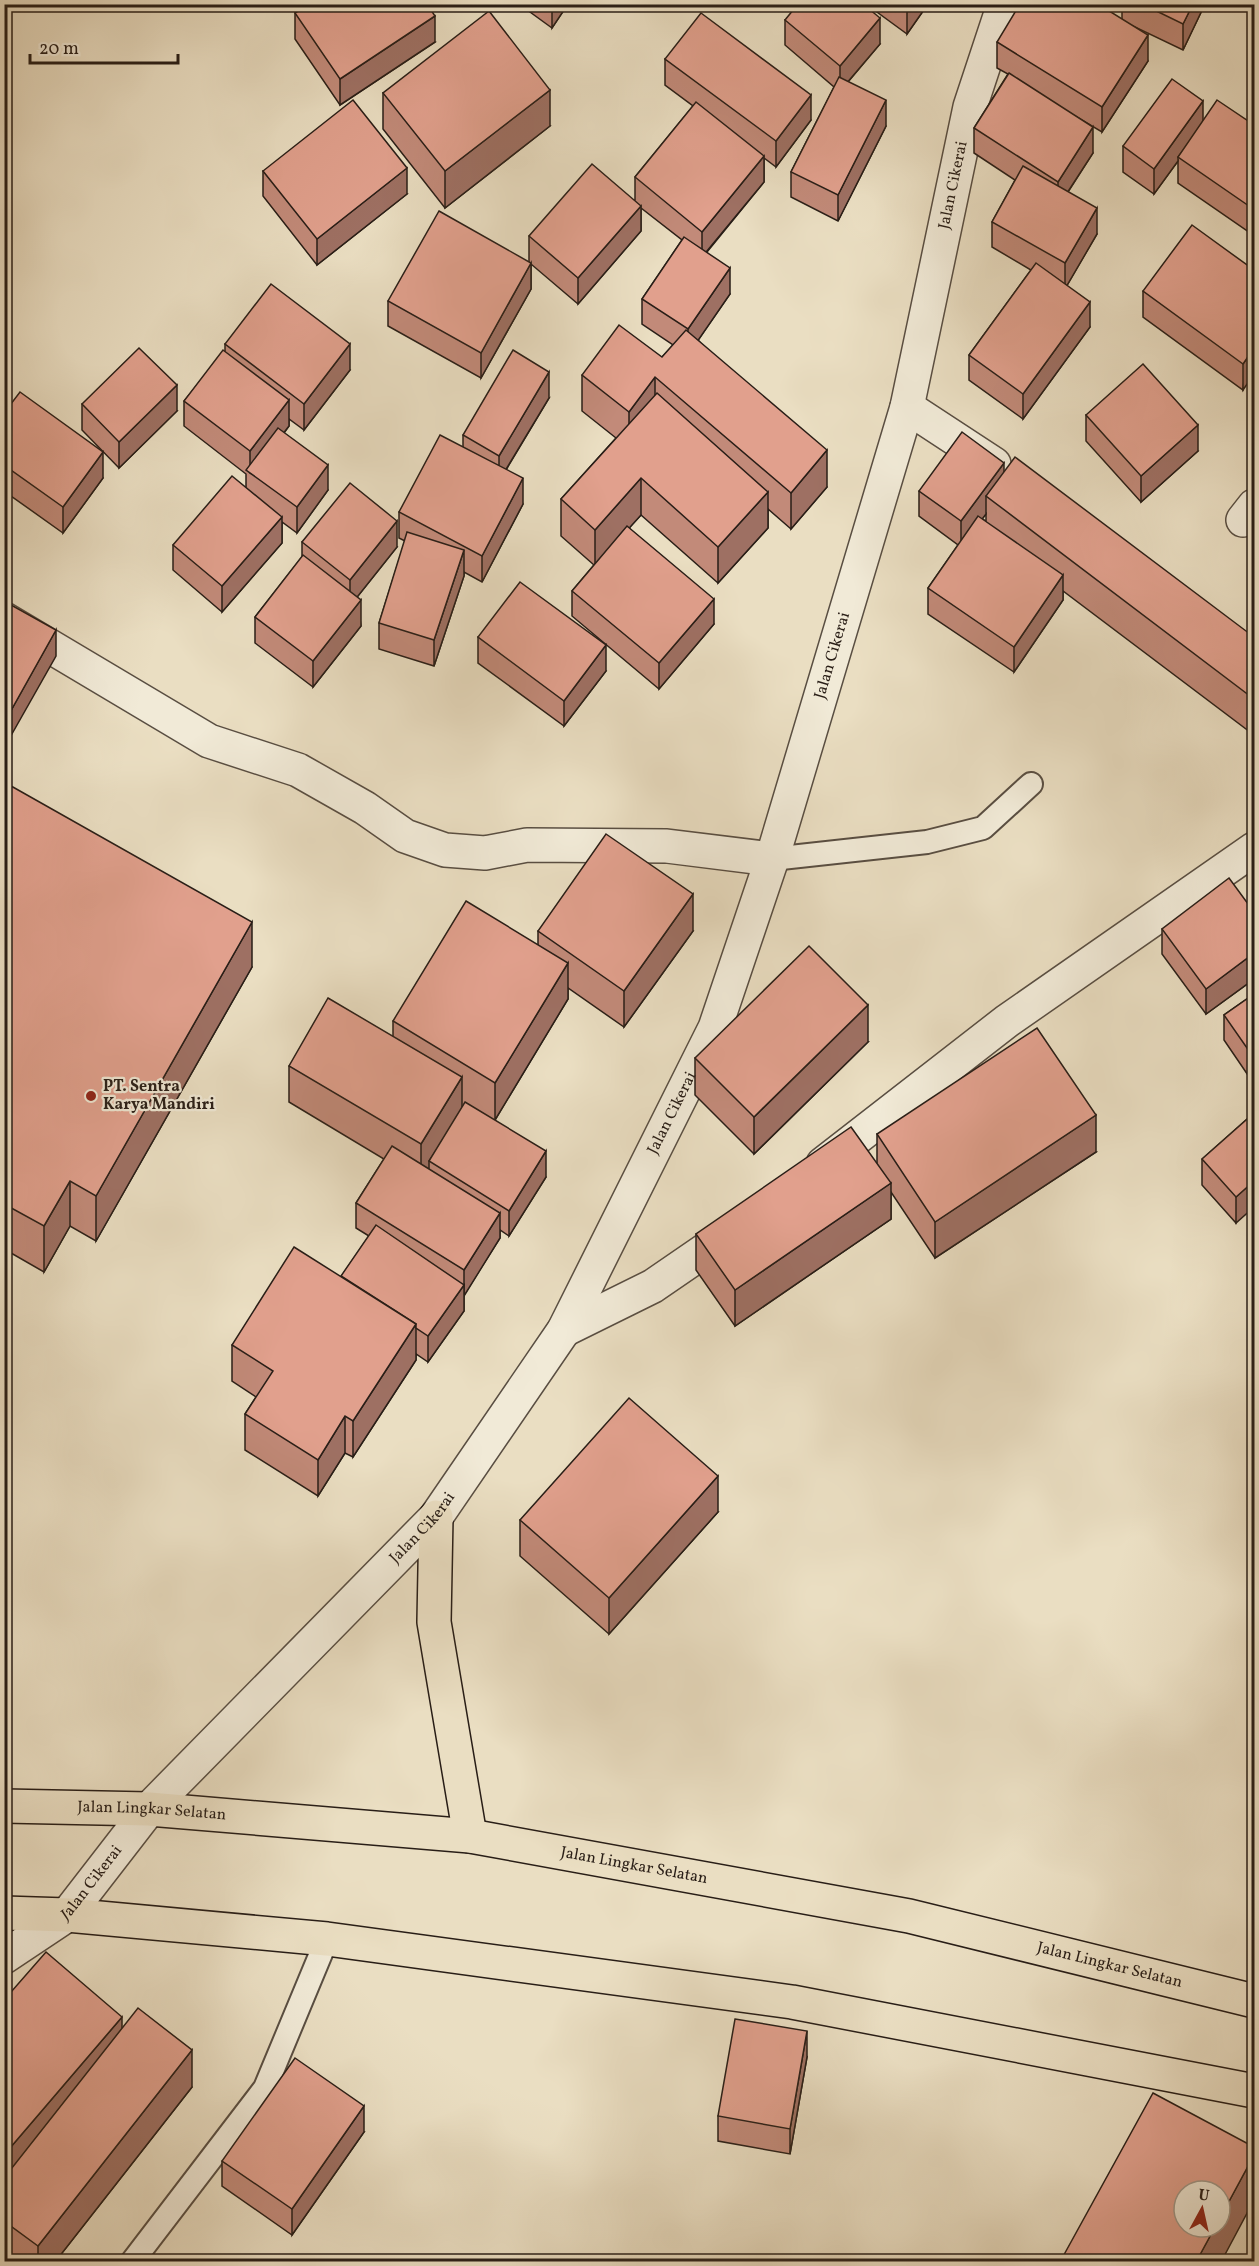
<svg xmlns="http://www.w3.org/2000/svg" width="1259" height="2266" font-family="Vollkorn,serif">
<rect width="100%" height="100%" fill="#eadec2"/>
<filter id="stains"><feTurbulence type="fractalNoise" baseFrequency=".00333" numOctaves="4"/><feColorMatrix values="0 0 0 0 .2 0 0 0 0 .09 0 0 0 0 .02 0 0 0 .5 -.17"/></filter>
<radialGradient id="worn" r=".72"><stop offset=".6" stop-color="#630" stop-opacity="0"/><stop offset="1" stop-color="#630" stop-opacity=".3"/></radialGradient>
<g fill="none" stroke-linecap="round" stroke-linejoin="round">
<defs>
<g id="service">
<polyline points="772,859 927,842 983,828 1031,784"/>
<polyline points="132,2262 265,2088 327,1939"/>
</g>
<g id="minor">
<polyline points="907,407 994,464"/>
<polyline points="1243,520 1254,506"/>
<polyline points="4,619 209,741 298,770 365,808 405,836 445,850 485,853 527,845 667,846 772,859"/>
<polyline points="823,1164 1007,1021 1254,849"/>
<polyline points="564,1330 653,1286 733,1231"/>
</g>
<g id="tertiary">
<path id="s1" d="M 4,1957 L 67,1915 L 149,1809 L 436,1517 L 564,1330 L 715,1028 L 772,859 L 907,407 L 970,107 L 1004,4"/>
</g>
<g id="trunk">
<polyline points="436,1517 434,1622 470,1836"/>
<path id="s2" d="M 4,1806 L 149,1809 L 470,1836 L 909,1916 L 1254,2001"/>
<polyline points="4,1913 67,1915 327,1939 792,2002 1254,2091"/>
</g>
</defs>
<use href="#service" stroke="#594e42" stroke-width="26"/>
<use href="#minor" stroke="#594e42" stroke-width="36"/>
<use href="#tertiary" stroke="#594e42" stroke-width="36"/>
<use href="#trunk" stroke="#291e17" stroke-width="36"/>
<use href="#service" stroke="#f1ead7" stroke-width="22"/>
<use href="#minor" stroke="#f1ead7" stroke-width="33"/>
<use href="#tertiary" stroke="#f1ead7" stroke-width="33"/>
<use href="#trunk" stroke="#eadec2" stroke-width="33"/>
</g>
<g fill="#c28a79" stroke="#291e17" stroke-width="1.5" fill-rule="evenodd">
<polygon points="519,4 568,4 552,28"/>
<polygon points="866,4 928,4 907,34"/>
<polygon points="1122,4 1205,4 1183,50 1131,25 1148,61 1102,132 1077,117 1093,153 1068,192 1097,234 1067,285 1090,327 1023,419 969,380 969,355 1031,270 992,247 992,222 1015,180 974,153 974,128 1008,74 997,68 997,42 1122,19"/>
<polygon points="295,13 435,42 340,105 295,39"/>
<polygon points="785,20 880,44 848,82 886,126 838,221 791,197 791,172 834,87 785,45"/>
<polygon points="665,59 811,120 776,167 764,158 764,182 707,252 730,294 698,340 827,487 791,529 768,509 768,528 718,583 641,515 629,528 714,624 659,689 572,616 572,591 594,565 561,536 561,499 616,438 582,411 582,375 662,357 673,345 642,324 642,299 682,240 641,208 641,231 578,304 531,264 531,289 481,378 388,326 388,301 529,262 529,236 635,200 635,177 693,106 665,85"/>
<polygon points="383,93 550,126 445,208 383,129"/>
<polygon points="1203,120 1254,125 1249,232 1178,183 1178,161 1154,194 1123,172 1123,146"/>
<polygon points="263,171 407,194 317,265 263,196"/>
<polygon points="1254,270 1243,390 1143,317 1143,291"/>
<polygon points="225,344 350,370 304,430 289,419 289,426 284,433 328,490 297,533 282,522 282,543 222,612 173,570 173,545 246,487 246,474 184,426 184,401 225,351"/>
<polygon points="549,398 506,470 523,504 482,582 464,572 464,576 434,666 379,649 379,623 405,541 399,538 399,512 463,447 463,435"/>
<polygon points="82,404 177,411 119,468 82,430"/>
<polygon points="4,413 103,478 63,533 4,491"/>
<polygon points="1086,415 1198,451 1141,502 1086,441"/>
<path d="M 1004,471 L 1254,637 L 1254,735 L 1063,591 L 1063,600 L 1014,672 L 928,614 L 928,588 L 958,545 L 919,516 L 919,491 ZM 986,514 L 986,521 L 982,519 Z"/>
<polygon points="302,542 397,547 357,597 361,626 313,687 255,643 255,617 302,557"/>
<polygon points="1254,578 1254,608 1252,605 1252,580"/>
<polygon points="478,637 606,671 564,726 478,663"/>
<polygon points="4,782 252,967 96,1241 70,1226 44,1272 4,1249"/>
<polygon points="1254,912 1254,979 1206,1014 1162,954 1162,929"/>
<polygon points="538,931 693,931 624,1027 568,988 568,999 495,1120 546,1177 509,1236 500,1230 500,1238 464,1295 464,1311 428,1362 416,1354 416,1360 353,1457 345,1453 318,1496 245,1450 245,1414 256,1397 232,1381 232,1345 341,1277 369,1236 356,1228 356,1203 384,1159 289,1102 289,1066 393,1036 393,1021 538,945"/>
<polygon points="1254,994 1254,1084 1224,1040 1224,1015"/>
<polygon points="868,1042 754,1154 695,1095 695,1058"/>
<polygon points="1254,1113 1236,1223 1202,1185 1202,1159"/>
<polygon points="877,1134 1096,1152 935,1258 891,1192 891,1219 735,1326 696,1270 696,1234 877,1163"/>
<polygon points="718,1512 609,1634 520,1556 520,1520"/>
<polygon points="4,2000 122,2029 192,2087 55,2262 4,2262"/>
<polygon points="807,2057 790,2154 718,2141 718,2116"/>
<polygon points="364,2132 292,2235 222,2186 222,2161"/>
</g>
<g fill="#9e7063" stroke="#291e17" stroke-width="1.5">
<polygon points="552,4 568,4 552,28"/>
<polygon points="910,4 928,4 907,34 907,9"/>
<polygon points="1193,4 1205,4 1183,50 1183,24"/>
<polygon points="435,16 435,42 340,105 340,79"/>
<polygon points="880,18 880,44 840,91 840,66"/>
<polygon points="1148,35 1148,61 1102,132 1102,107"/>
<polygon points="550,90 550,126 445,208 445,171"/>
<polygon points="811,95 811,120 776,167 776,141"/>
<polygon points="886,100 886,126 838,221 838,195"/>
<polygon points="1203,101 1203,126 1178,157 1178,161 1154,194 1154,169"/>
<polygon points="1093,127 1093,153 1058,207 1058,182"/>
<polygon points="764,156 764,182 702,257 702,232"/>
<polygon points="407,168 407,194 317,265 317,239"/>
<polygon points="1254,198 1254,224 1249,232 1249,206"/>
<polygon points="641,206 641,231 578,304 578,278"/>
<polygon points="1097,208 1097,234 1065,289 1065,263"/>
<polygon points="531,263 531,289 481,378 481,353"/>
<polygon points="730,268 730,294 688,355 688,329"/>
<polygon points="1090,302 1090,327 1023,419 1023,394"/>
<polygon points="350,344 350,370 304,430 304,404"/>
<polygon points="1254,348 1254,374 1243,390 1243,364"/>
<polygon points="549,372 549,398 499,481 499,456"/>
<polygon points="655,377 655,413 629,448 629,412"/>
<polygon points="177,385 177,411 119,468 119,442"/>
<polygon points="289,400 289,426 252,474 250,473 250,451"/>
<polygon points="1198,425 1198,451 1141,502 1141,476"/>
<polygon points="827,450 827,487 791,529 791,493"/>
<polygon points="103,452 103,478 63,533 63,507"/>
<polygon points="1004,463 1004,488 986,496 986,514 961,547 961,521"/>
<polygon points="328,465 328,490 297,533 297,507"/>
<polygon points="523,478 523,504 482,582 482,556"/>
<polygon points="641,478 641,515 595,566 595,530"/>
<polygon points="768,492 768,528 718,583 718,547"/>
<polygon points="282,517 282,543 222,612 222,586"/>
<polygon points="397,521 397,547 350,606 350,580"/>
<polygon points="464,550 464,576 434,666 434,640"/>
<polygon points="1063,575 1063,600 1014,672 1014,647"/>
<polygon points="714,599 714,624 659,689 659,663"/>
<polygon points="361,600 361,626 313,687 313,661"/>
<polygon points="56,630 56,656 4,748 4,723"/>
<polygon points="606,645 606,671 564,726 564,701"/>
<polygon points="693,894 693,931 624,1027 624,991"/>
<polygon points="252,922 252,967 96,1241 96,1196"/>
<polygon points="1254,953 1254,979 1206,1014 1206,989"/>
<polygon points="568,963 568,999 495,1120 495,1083"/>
<polygon points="868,1005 868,1042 754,1154 754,1117"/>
<polygon points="462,1077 462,1113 429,1161 429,1168 421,1181 421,1144"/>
<polygon points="1096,1115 1096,1152 935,1258 935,1222"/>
<polygon points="546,1151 546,1177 509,1236 509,1211"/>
<polygon points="70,1181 70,1226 44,1272 44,1226"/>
<polygon points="1254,1181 1254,1207 1236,1223 1236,1197"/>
<polygon points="891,1183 891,1219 735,1326 735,1290"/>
<polygon points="500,1213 500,1238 464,1296 464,1270"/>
<polygon points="464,1285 464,1311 428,1362 428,1336"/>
<polygon points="416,1324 416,1360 353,1457 353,1421"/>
<polygon points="345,1416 345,1453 318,1496 318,1460"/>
<polygon points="718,1476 718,1512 609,1634 609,1598"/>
<polygon points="122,2017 122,2054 4,2191 4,2155"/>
<polygon points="807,2031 807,2057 790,2154 790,2129"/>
<polygon points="192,2050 192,2087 55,2262 38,2262 38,2246"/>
<polygon points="364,2106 364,2132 292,2235 292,2209"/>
<polygon points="1254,2155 1254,2200 1221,2262 1196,2262 1215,2227 1220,2227 1220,2218"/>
</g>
<g fill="#e1a08d" stroke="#291e17" stroke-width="1.5">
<polygon points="309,4 427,4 435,16 340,79 295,13"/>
<polygon points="798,4 863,4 880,18 840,66 785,20"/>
<polygon points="901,4 910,4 907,9"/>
<polygon points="1020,4 1098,4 1148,35 1102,107 997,42"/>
<polygon points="1142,4 1193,4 1183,24"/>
<polygon points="489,11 550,90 445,171 383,93"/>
<polygon points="701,13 811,95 776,141 665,59"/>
<polygon points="1009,73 1093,127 1058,182 974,128"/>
<polygon points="839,77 886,100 838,195 791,172"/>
<polygon points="1172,79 1203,101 1154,169 1123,146"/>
<polygon points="353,100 407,168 317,239 263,171"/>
<polygon points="1217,100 1254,125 1254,198 1249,206 1178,157"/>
<polygon points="696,102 764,156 702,232 635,177"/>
<polygon points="592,164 641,206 578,278 529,236"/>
<polygon points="1023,166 1097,208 1065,263 992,222"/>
<polygon points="439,211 531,263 481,353 388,301"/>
<polygon points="1192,225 1254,270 1254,348 1243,364 1143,291"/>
<polygon points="684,237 730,268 688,329 642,299"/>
<polygon points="1036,263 1090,302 1023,394 969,355"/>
<polygon points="271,284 350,344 304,404 225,344"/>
<polygon points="619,325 662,357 686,330 827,450 791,493 655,377 629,412 582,375"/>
<polygon points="139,348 177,385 119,442 82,404"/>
<polygon points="223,350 289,400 250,451 184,401"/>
<polygon points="513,350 549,372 499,456 463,435"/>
<polygon points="1143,364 1198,425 1141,476 1086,415"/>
<polygon points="20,392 103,452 63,507 4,465 4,413"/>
<polygon points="657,393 768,492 718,547 641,478 595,530 561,499"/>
<polygon points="278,428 328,465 297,507 246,470"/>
<polygon points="962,432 1004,463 961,521 919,491"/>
<polygon points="440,435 523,478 482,556 399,512"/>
<polygon points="1015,457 1254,637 1254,699 986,496"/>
<polygon points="232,476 282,517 222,586 173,545"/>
<polygon points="350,483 397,521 350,580 302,542"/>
<polygon points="978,516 1063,575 1014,647 928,588"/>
<polygon points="627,526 714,599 659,663 572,591"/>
<polygon points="407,532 464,550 434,640 379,623"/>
<polygon points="303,555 361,600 313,661 255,617"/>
<polygon points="520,582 606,645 564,701 478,637"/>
<polygon points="4,601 56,630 4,723"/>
<polygon points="4,782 252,922 96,1196 70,1181 44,1226 4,1204"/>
<polygon points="606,834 693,894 624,991 538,931"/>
<polygon points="1229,878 1254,912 1254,953 1206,989 1162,929"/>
<polygon points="466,901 568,963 495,1083 393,1021"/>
<polygon points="809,946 868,1005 754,1117 695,1058"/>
<polygon points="1254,994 1254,1058 1224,1015"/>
<polygon points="328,998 462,1077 421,1144 289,1066"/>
<polygon points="1037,1028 1096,1115 935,1222 877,1134"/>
<polygon points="465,1102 546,1151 509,1211 429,1161"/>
<polygon points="1254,1113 1254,1181 1236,1197 1202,1159"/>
<polygon points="851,1127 891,1183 735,1290 696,1234"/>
<polygon points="392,1146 500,1213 464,1270 356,1203"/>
<polygon points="376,1225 464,1285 428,1336 416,1328 416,1324 341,1276"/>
<polygon points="294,1247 416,1324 353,1421 345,1416 318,1460 245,1414 273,1371 232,1345"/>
<polygon points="629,1398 718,1476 609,1598 520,1520"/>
<polygon points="46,1952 122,2017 4,2155 4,2000"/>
<polygon points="138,2008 192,2050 38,2246 4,2221 4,2178"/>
<polygon points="735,2019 807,2031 790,2129 718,2116"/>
<polygon points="295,2058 364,2106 292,2209 222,2161"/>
<polygon points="1153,2093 1254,2147 1254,2155 1220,2218 1220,2191 1184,2191 1184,2227 1215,2227 1196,2262 1060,2262"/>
<polygon points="4,2250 17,2262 4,2262"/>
</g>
<circle fill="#8f2418" stroke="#f1ead7" stroke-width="2" cx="91" cy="1096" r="6"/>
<g text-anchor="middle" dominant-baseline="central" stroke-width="4.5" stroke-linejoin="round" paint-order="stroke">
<g font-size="16" fill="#291e17" stroke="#f1ead7">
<text stroke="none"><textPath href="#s1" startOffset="2060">Jalan Cikerai</textPath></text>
<text stroke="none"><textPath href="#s1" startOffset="1574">Jalan Cikerai</textPath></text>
<text stroke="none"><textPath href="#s1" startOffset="1088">Jalan Cikerai</textPath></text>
<text stroke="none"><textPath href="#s1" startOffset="602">Jalan Cikerai</textPath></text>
<text stroke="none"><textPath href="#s2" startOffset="148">Jalan Lingkar Selatan</textPath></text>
<text stroke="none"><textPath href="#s2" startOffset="634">Jalan Lingkar Selatan</textPath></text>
<text stroke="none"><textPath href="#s1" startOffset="116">Jalan Cikerai</textPath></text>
<text stroke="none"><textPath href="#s2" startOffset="1120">Jalan Lingkar Selatan</textPath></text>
</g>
<g font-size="16" font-weight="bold" fill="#291e17" stroke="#f1ead7" text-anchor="start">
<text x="103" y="1087">PT. Sentra<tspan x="103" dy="18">Karya Mandiri</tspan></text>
</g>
</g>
<rect width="1259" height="2266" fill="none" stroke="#eadec2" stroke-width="24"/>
<rect x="6" y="6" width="1247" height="2254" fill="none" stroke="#291e17" stroke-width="3"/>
<rect x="12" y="12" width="1235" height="2242" fill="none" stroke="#291e17" stroke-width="1.5"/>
<g transform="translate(1202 2209) rotate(8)"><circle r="28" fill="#f1ead7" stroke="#a1988a" stroke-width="1.5"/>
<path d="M0-4.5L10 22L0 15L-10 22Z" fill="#8f2418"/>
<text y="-9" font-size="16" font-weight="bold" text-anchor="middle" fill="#291e17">U</text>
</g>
<path d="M30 54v9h148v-9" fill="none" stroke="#291e17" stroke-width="3"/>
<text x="39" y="54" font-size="18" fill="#291e17" stroke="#f1ead7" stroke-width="4.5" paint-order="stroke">20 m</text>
<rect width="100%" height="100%" filter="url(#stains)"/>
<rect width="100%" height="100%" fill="url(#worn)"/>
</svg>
